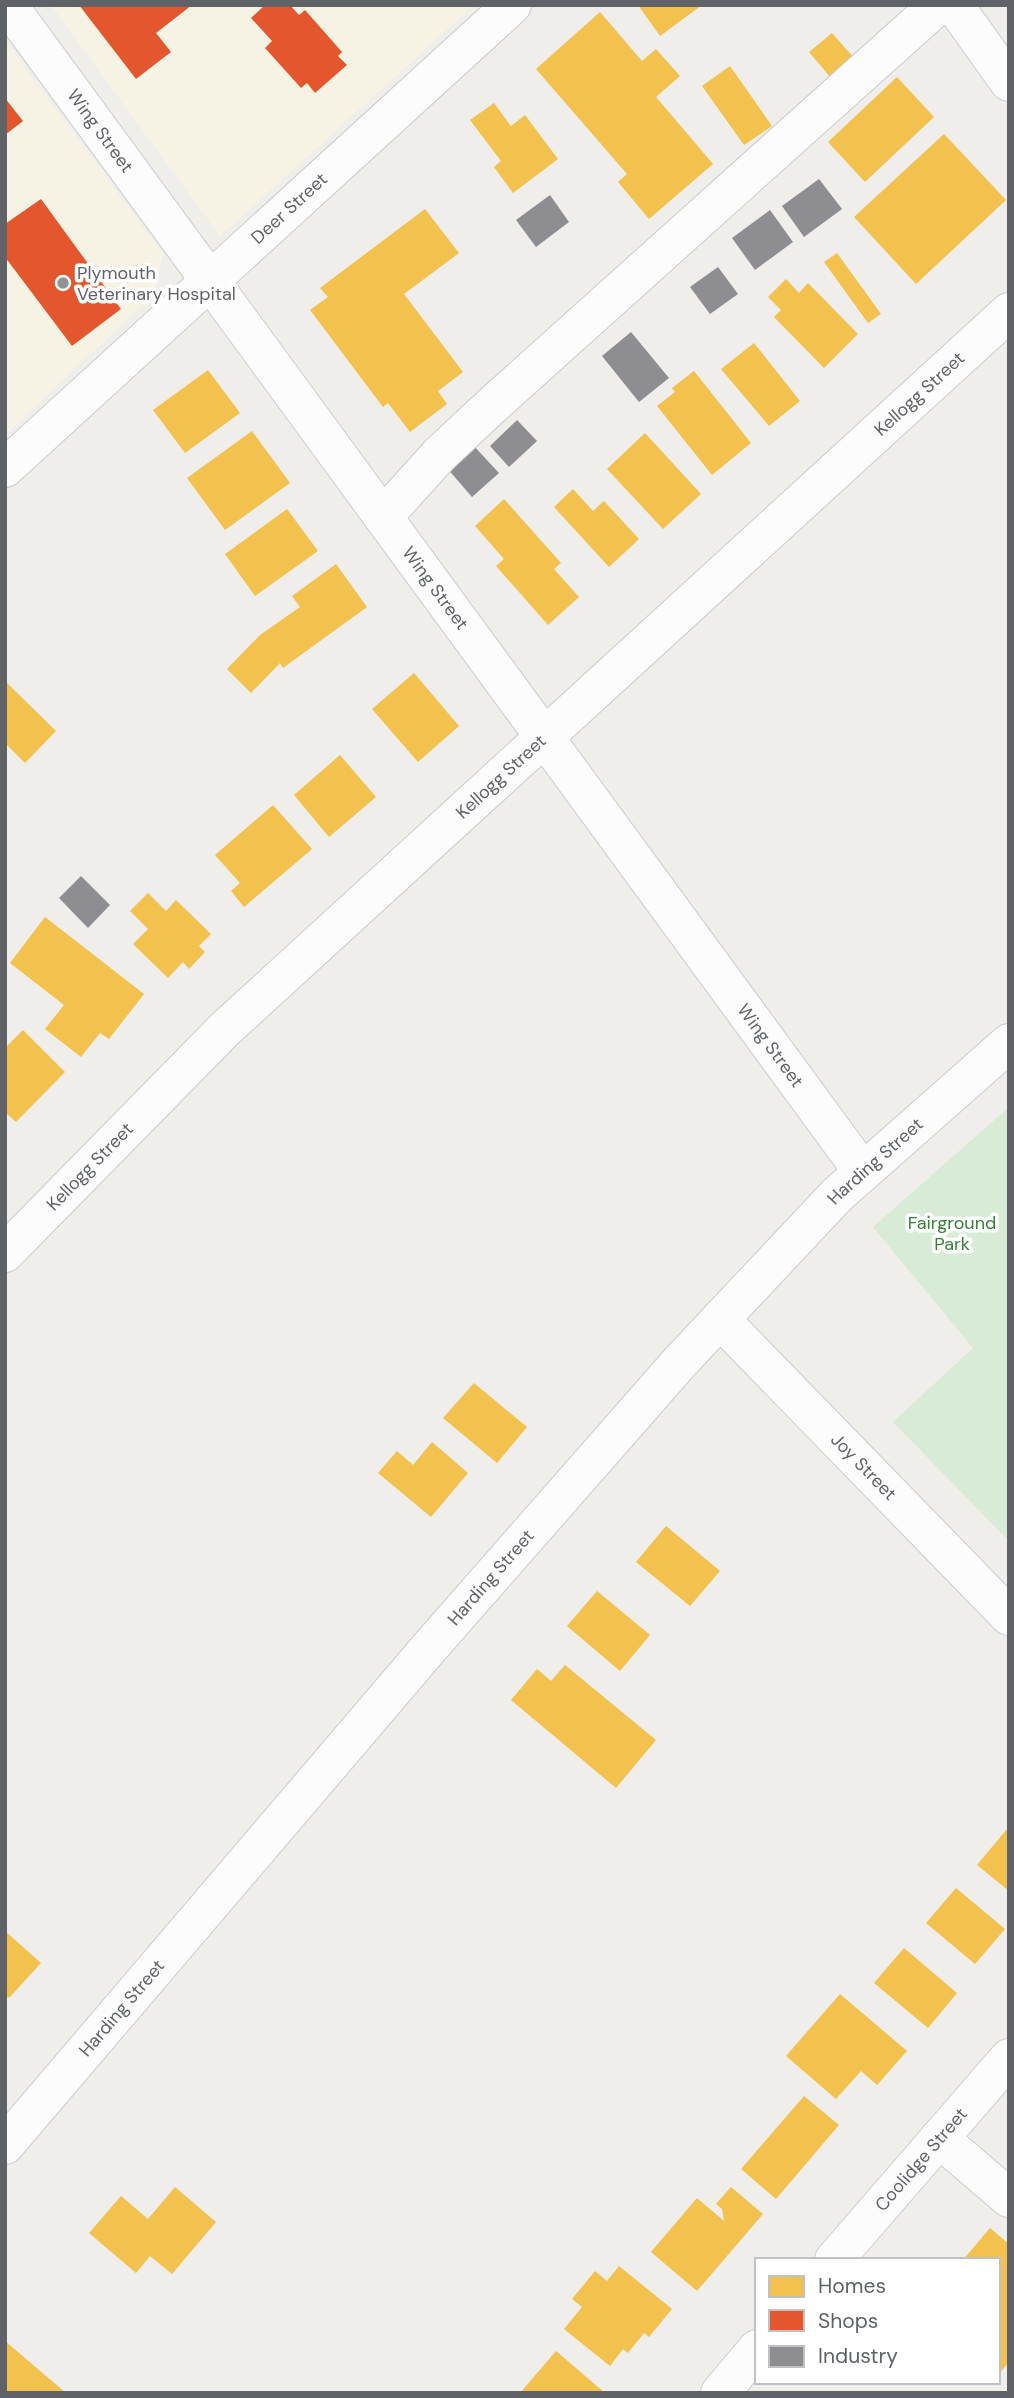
<svg xmlns="http://www.w3.org/2000/svg" width="1014" height="2398" font-family="'DM Sans',sans-serif">
<rect width="100%" height="100%" fill="#efeeea"/>
<g fill="#f7f3e4">
<polygon points="51,5 474,5 220,236"/>
<polygon points="5,41 163,254 155,293 5,435"/>
</g>
<polygon fill="#d8ebd6" points="1009,1107 1009,1541 893,1422 973,1348 873,1227"/>
<g fill="#f2c14e">
<polygon points="638,5 702,5 660,36"/>
<polygon points="600,12 642,61 656,49 680,76 656,97 713,164 649,219 618,182 627,174 536,69"/>
<polygon points="832,33 854,58 831,78 809,52"/>
<polygon points="730,66 772,126 744,145 702,86"/>
<polygon points="897,77 934,117 865,182 828,142"/>
<polygon points="494,103 511,126 525,115 558,159 513,193 494,167 501,161 470,120"/>
<polygon points="944,134 1006,200 916,284 854,217"/>
<polygon points="425,209 459,253 404,294 463,372 438,391 447,404 410,432 388,403 383,407 310,310 328,297 320,288"/>
<polygon points="837,253 881,314 868,323 824,262"/>
<polygon points="786,279 799,293 808,283 858,334 824,368 774,317 781,310 768,297"/>
<polygon points="754,343 800,401 769,426 721,369"/>
<polygon points="208,370 240,413 185,453 153,410"/>
<polygon points="694,371 751,443 712,475 657,406 675,392 672,388"/>
<polygon points="252,431 290,483 225,530 187,478"/>
<polygon points="645,433 701,494 663,529 607,469"/>
<polygon points="573,489 593,511 604,501 639,539 609,567 554,507"/>
<polygon points="504,499 561,563 554,569 579,597 548,625 496,566 504,559 475,526"/>
<polygon points="287,509 318,551 255,596 225,554"/>
<polygon points="336,564 367,607 283,668 280,663 251,693 227,669 260,635 300,607 292,596"/>
<polygon points="414,673 459,726 418,762 372,709"/>
<polygon points="5,681 56,731 25,763 5,743"/>
<polygon points="340,755 376,797 329,837 294,795"/>
<polygon points="273,805 312,849 244,907 231,891 240,883 215,855"/>
<polygon points="148,893 166,911 176,900 211,934 199,946 205,952 189,969 183,962 168,978 133,944 148,929 130,911"/>
<polygon points="45,917 144,994 109,1039 100,1033 81,1057 45,1029 64,1005 10,963"/>
<polygon points="23,1030 65,1072 16,1122 5,1112 5,1048"/>
<polygon points="474,1383 527,1427 497,1463 443,1418"/>
<polygon points="432,1442 468,1473 431,1517 378,1473 397,1451 413,1465"/>
<polygon points="666,1526 720,1571 690,1606 636,1562"/>
<polygon points="597,1591 650,1635 620,1671 567,1626"/>
<polygon points="565,1665 656,1740 616,1788 511,1700 537,1669 551,1681"/>
<polygon points="1007,1829 1009,1831 1009,1891 977,1865"/>
<polygon points="956,1888 1005,1929 975,1964 926,1923"/>
<polygon points="5,1931 41,1963 9,1998 5,1995"/>
<polygon points="904,1948 957,1993 928,2028 874,1983"/>
<polygon points="840,1994 907,2051 877,2085 861,2071 836,2099 786,2056"/>
<polygon points="804,2096 839,2125 776,2199 741,2169"/>
<polygon points="175,2187 216,2222 172,2274 150,2256 136,2273 89,2233 121,2196 148,2219"/>
<polygon points="731,2187 763,2214 697,2291 651,2252 697,2198 724,2221 722,2209 716,2204"/>
<polygon points="990,2228 1009,2244 1009,2362 998,2375 998,2260 963,2260"/>
<polygon points="619,2266 672,2309 649,2337 644,2333 628,2353 623,2349 610,2366 564,2329 582,2307 572,2299 595,2271 607,2281"/>
<polygon points="5,2341 66,2393 5,2393"/>
<polygon points="556,2351 605,2393 520,2393"/>
</g>
<g fill="#e4572e">
<polygon points="79,5 192,5 156,33 171,52 136,79"/>
<polygon points="265,5 290,5 299,15 305,10 342,52 338,56 347,65 315,93 307,83 301,88 265,48 272,41 251,18"/>
<polygon points="5,98 23,121 5,135"/>
<polygon points="41,199 121,309 72,346 5,257 5,224"/>
</g>
<g fill="#8d8d92">
<polygon points="819,179 842,209 804,237 782,206"/>
<polygon points="550,195 569,222 536,247 516,220"/>
<polygon points="770,210 793,242 755,270 732,238"/>
<polygon points="718,267 738,294 710,314 690,287"/>
<polygon points="631,332 669,378 639,402 602,356"/>
<polygon points="517,420 537,441 509,467 490,446"/>
<polygon points="472,444 499,473 472,497 446,467"/>
<polygon points="81,876 110,905 88,928 59,898"/>
</g>
<g fill="none" stroke-linecap="round" stroke-linejoin="round">
<defs>
<g id="minor">
<path id="s1" d="M 8,5 L 863,1172"/>
<polyline points="954,5 1009,82"/>
<path id="s2" d="M 5,468 L 512,5"/>
<polyline points="383,517 440,454 498,400 938,5"/>
<path id="s3" d="M 5,1253 L 225,1029 L 1009,312"/>
<path id="s4" d="M 720,1319 L 1009,1616"/>
<polyline points="939,2138 1009,2198"/>
<path id="s5" d="M 5,2145 L 429,1648 L 679,1363 L 837,1195 L 1009,1043"/>
<path id="s6" d="M 834,2260 L 1009,2058"/>
<polyline points="720,2393 757,2349"/>
</g>
</defs>
<use href="#minor" stroke="#cbcccc" stroke-width="40"/>
<use href="#minor" stroke="#fdfcfc" stroke-width="38"/>
</g>
<circle fill="#919496" stroke="#fff" stroke-width="2.5" cx="63" cy="283" r="7"/>
<g text-anchor="middle" dominant-baseline="central" stroke-width="7" stroke-linejoin="round" paint-order="stroke">
<g font-size="18" fill="#5f6368" stroke="#fff">
<text stroke="none"><textPath href="#s1" startOffset="156">Wing Street</textPath></text>
<text stroke="none"><textPath href="#s2" startOffset="385">Deer Street</textPath></text>
<text stroke="none"><textPath href="#s3" startOffset="1255">Kellogg Street</textPath></text>
<text stroke="none"><textPath href="#s1" startOffset="723">Wing Street</textPath></text>
<text stroke="none"><textPath href="#s3" startOffset="688">Kellogg Street</textPath></text>
<text stroke="none"><textPath href="#s1" startOffset="1290">Wing Street</textPath></text>
<text stroke="none"><textPath href="#s5" startOffset="1314">Harding Street</textPath></text>
<text stroke="none"><textPath href="#s3" startOffset="121">Kellogg Street</textPath></text>
<text stroke="none"><textPath href="#s4" startOffset="206">Joy Street</textPath></text>
<text stroke="none"><textPath href="#s5" startOffset="747">Harding Street</textPath></text>
<text stroke="none"><textPath href="#s5" startOffset="180">Harding Street</textPath></text>
<text stroke="none"><textPath href="#s6" startOffset="133">Coolidge Street</textPath></text>
</g>
<g font-size="18" fill="#5f6368" stroke="#fff" text-anchor="start">
<text x="77" y="273">Plymouth<tspan x="77" dy="21">Veterinary Hospital</tspan></text>
</g>
<g font-size="18" fill="#348238" stroke="#fff">
<text x="952" y="1223">Fairground<tspan x="952" dy="21">Park</tspan></text>
</g>
</g>
<rect width="1014" height="2398" fill="none" stroke="#5f6368" stroke-width="14"/>
<rect x="755" y="2258" width="245" height="126" fill="#ffffff" stroke="#bfc1c3" stroke-width="2"/>
<rect x="769" y="2276" width="35" height="21" fill="#f2c14e" stroke="#bfc1c3" stroke-width="2"/>
<text x="818" y="2293" font-size="21" fill="#5f6368">Homes</text>
<rect x="769" y="2310" width="35" height="21" fill="#e4572e" stroke="#bfc1c3" stroke-width="2"/>
<text x="818" y="2328" font-size="21" fill="#5f6368">Shops</text>
<rect x="769" y="2346" width="35" height="21" fill="#8d8d92" stroke="#bfc1c3" stroke-width="2"/>
<text x="818" y="2363" font-size="21" fill="#5f6368">Industry</text>
</svg>
